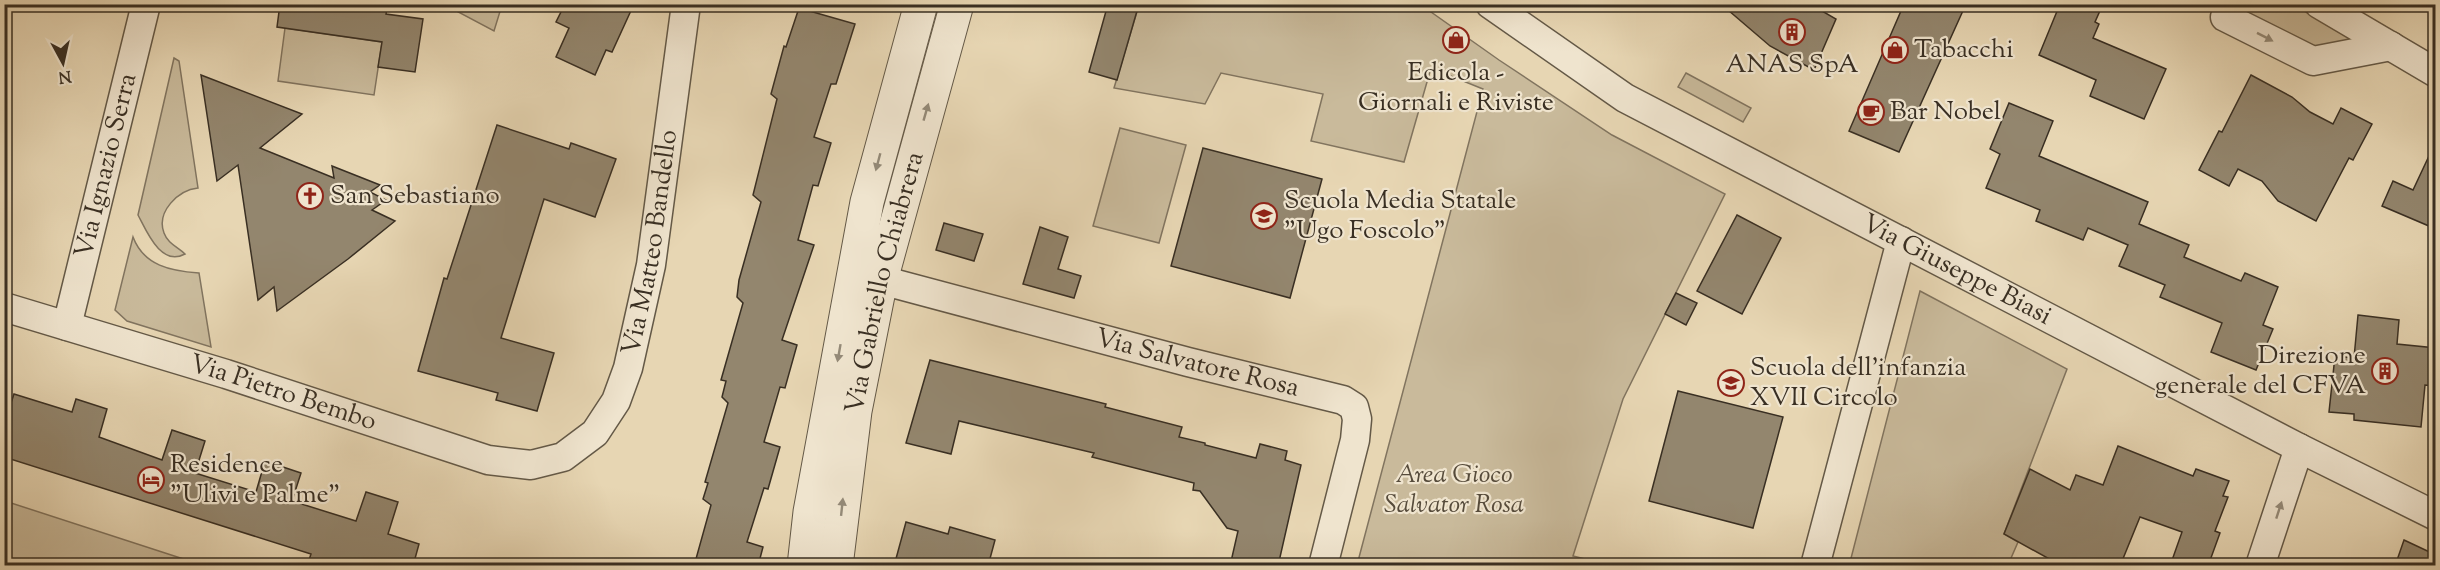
<svg xmlns="http://www.w3.org/2000/svg" width="2440" height="570" font-family="'Sorts Mill Goudy',serif">
<rect width="100%" height="100%" fill="#e7d6b3"/>
<filter id="stains"><feTurbulence type="fractalNoise" baseFrequency=".00333" numOctaves="4"/><feColorMatrix values="0 0 0 0 .2 0 0 0 0 .09 0 0 0 0 .02 0 0 0 .5 -.17"/></filter>
<radialGradient id="worn" r=".72"><stop offset=".6" stop-color="#630" stop-opacity="0"/><stop offset="1" stop-color="#630" stop-opacity=".3"/></radialGradient>
<g fill="#c9ba9b" stroke="#81745f" stroke-width="1.5">
<polygon points="445,5 502,4 502,5 494,31"/>
<polygon points="1139,5 1421,5 1499,60 1612,135 1725,194 1623,399 1573,556 1609,565 1357,565 1483,89 1431,68 1404,162 1311,141 1323,94 1221,73 1205,104 1114,88"/>
<polygon points="2245,5 2294,5 2352,39 2311,49 2241,13"/>
<polygon points="285,28 382,42 374,95 278,81"/>
<path d="M 174,58 L 179,61 L 198,188 C 178,190 156,212 164,233 C 168,244 178,247 185,254 C 161,267 147,232 138,215 Z"/>
<polygon points="1686,73 1751,108 1743,122 1678,87"/>
<polygon points="1120,128 1186,145 1159,243 1093,226"/>
<path d="M 133,237 C 144,266 171,271 199,273 L 211,347 L 127,321 L 115,310 Z"/>
<polygon points="1920,291 2067,369 2004,534 2018,542 2008,565 1849,566"/>
<polygon points="4,501 5,501 202,565 5,565"/>
</g>
<g fill="#93866e" stroke="#392f23" stroke-width="1.5">
<polygon points="280,4 388,4 386,14 423,19 415,72 378,67 382,42 277,27"/>
<polygon points="565,4 634,4 612,52 606,50 595,75 556,57 569,28 556,22"/>
<polygon points="1108,4 1139,4 1117,80 1089,72"/>
<polygon points="1721,4 1810,4 1836,19 1814,70 1770,46"/>
<polygon points="1904,4 1966,4 1899,152 1849,131"/>
<polygon points="2060,4 2103,4 2095,22 2099,24 2093,38 2166,69 2144,119 2090,96 2096,80 2039,55"/>
<polygon points="799,8 855,24 836,84 831,84 814,137 831,143 818,186 813,185 798,240 814,245 782,340 797,345 785,388 780,387 764,442 780,447 768,489 764,488 747,542 763,547 758,566 694,566 711,505 703,499 708,483 705,482 728,403 722,397 726,381 721,380 743,303 737,297 739,280 761,202 753,195 777,99 771,94 784,46 786,47"/>
<polygon points="201,75 302,114 260,148 334,178 332,166 380,185 370,192 386,200 372,210 395,221 348,259 277,311 274,287 258,300 238,165 217,181"/>
<polygon points="2251,75 2292,97 2310,112 2333,124 2341,108 2372,124 2353,160 2349,158 2316,221 2278,201 2262,181 2238,169 2229,186 2199,170 2219,131 2222,132"/>
<polygon points="2009,103 2053,121 2039,156 2148,202 2139,224 2189,245 2184,257 2241,281 2245,273 2278,287 2263,325 2273,329 2256,370 2211,352 2222,323 2160,297 2165,285 2119,266 2128,245 2088,228 2083,240 2036,221 2040,210 1986,188 2000,154 1990,149"/>
<polygon points="497,125 569,149 571,143 616,159 595,217 544,199 501,338 554,353 537,411 496,400 498,393 418,371 444,278 447,279"/>
<polygon points="2436,141 2436,229 2382,206 2393,181 2413,190"/>
<polygon points="1203,148 1322,179 1290,298 1171,266"/>
<polygon points="1737,215 1781,238 1742,314 1697,291"/>
<polygon points="944,223 983,234 974,261 936,250"/>
<polygon points="1040,227 1068,237 1058,269 1081,276 1074,298 1023,284"/>
<polygon points="1676,293 1697,303 1686,325 1665,314"/>
<polygon points="2358,315 2399,320 2397,344 2436,348 2436,386 2425,385 2421,427 2354,420 2354,414 2329,412 2335,356 2354,358"/>
<polygon points="930,360 1106,404 1105,407 1182,427 1179,437 1205,443 1205,445 1256,458 1260,444 1287,451 1285,460 1301,465 1278,566 1230,566 1238,531 1227,528 1200,491 1193,490 1194,483 1092,457 1094,453 959,421 951,454 906,443"/>
<polygon points="1678,391 1783,417 1753,528 1649,501"/>
<polygon points="14,394 72,412 76,399 107,409 99,437 162,460 172,430 205,441 195,473 256,492 265,461 301,473 292,501 356,521 366,492 398,502 388,534 419,544 413,566 307,566 311,554 4,457 4,401 11,403"/>
<polygon points="2118,446 2193,476 2196,469 2229,481 2223,496 2228,497 2215,531 2220,533 2208,566 2170,566 2182,532 2140,517 2120,566 2062,566 2004,534 2030,469 2070,490 2076,475 2103,485"/>
<polygon points="906,522 948,534 950,527 995,540 988,566 894,566"/>
<polygon points="2404,540 2436,555 2436,566 2395,566"/>
</g>
<g fill="none" stroke-linecap="round" stroke-linejoin="round">
<defs>
<g id="minor">
<path id="s1" d="M 1490,4 L 1625,98 L 2299,448 L 2436,516"/>
<polyline points="2231,4 2225,17 2313,61 2391,46"/>
<polyline points="2319,4 2436,73"/>
<path id="s2" d="M 881,280 L 1188,362 L 1343,400 L 1354,407 L 1357,419 L 1355,440 L 1323,566"/>
<path id="s3" d="M 4,307 L 226,374 L 488,460 L 531,465 L 563,457 L 595,433 L 616,401 L 628,368 L 651,265 L 686,4"/>
<path id="s4" d="M 67,326 L 146,4"/>
<polyline points="1815,566 1901,241"/>
<polyline points="2260,566 2299,448"/>
</g>
<g id="tertiary">
<polyline points="804,566 810,512 867,202 921,4"/>
<path id="s5" d="M 836,566 L 855,411 L 881,280 L 957,4"/>
</g>
</defs>
<use href="#minor" stroke="#645947" stroke-width="31"/>
<use href="#tertiary" stroke="#645947" stroke-width="35"/>
<use href="#minor" stroke="#efe4ce" stroke-width="28"/>
<use href="#tertiary" stroke="#efe4ce" stroke-width="33"/>
</g>
<defs><path id="oneway-solid" d="M-6-.8H1V-3.2L6.5 0L1 3.2V.8H-6Z" transform="scale(1.5)"/></defs>
<g fill="#948a78">
<use href="#oneway-solid" transform="translate(2265 37) rotate(27)"/>
<use href="#oneway-solid" transform="translate(926 112) rotate(-74)"/>
<use href="#oneway-solid" transform="translate(878 162) rotate(105)"/>
<use href="#oneway-solid" transform="translate(839 353) rotate(100)"/>
<use href="#oneway-solid" transform="translate(842 507) rotate(-84)"/>
<use href="#oneway-solid" transform="translate(2279 510) rotate(-72)"/>
</g>
<defs>
<symbol id="building-ring" viewBox="-11 -11 22 22"><circle r="9.5" fill="#efe4ce" stroke="#8f2418" stroke-width="1.5"/><path d="M-4-6H4V6H1V3H-1V6H-4ZM-2.5-4.3h1.7v1.8h-1.7ZM.8-4.3h1.7v1.8H.8ZM-2.5-1h1.7V.8h-1.7ZM.8-1h1.7V.8H.8Z" fill="#8f2418"/></symbol>
<symbol id="shop-ring" viewBox="-11 -11 22 22"><circle r="9.5" fill="#efe4ce" stroke="#8f2418" stroke-width="1.5"/><path d="M-5-2.5h2.3a2.7 3.5 0 0 1 5.4 0H5L5.5 6h-11ZM-1.5-2.5h3a1.5 2.3 0 0 0-3 0Z" fill="#8f2418"/></symbol>
<symbol id="cafe-ring" viewBox="-11 -11 22 22"><circle r="9.5" fill="#efe4ce" stroke="#8f2418" stroke-width="1.5"/><path d="M-5.5-4.5H6V0H3Q3 3.5 0 3.5H-2.5Q-5.5 3.5-5.5 0ZM3-3.2v2h1.7v-2ZM-6 4.5H4V6H-6Z" fill="#8f2418"/></symbol>
<symbol id="church-ring" viewBox="-11 -11 22 22"><circle r="9.5" fill="#efe4ce" stroke="#8f2418" stroke-width="1.5"/><path d="M-1.2-6h2.4v3.5h3.3v2.4h-3.3V6h-2.4V-.1h-3.3v-2.4h3.3Z" fill="#8f2418"/></symbol>
<symbol id="school-ring" viewBox="-11 -11 22 22"><circle r="9.5" fill="#efe4ce" stroke="#8f2418" stroke-width="1.5"/><path d="M0-5L7-2L0 1L-7-2ZM-4 1L0 2.5L4 1V4Q0 6-4 4Z" fill="#8f2418"/></symbol>
<symbol id="hotel-ring" viewBox="-11 -11 22 22"><circle r="9.5" fill="#efe4ce" stroke="#8f2418" stroke-width="1.5"/><path d="M-6-4.5h1.5V1H6V5H4.5V3h-9V5H-6ZM-4 0a1.8 1.8 0 1 1 3.6 0ZM.5 0V-2.5h3Q6-2.5 6 0Z" fill="#8f2418"/></symbol>
</defs>
<g fill-rule="evenodd">
<use href="#building-ring" x="1777" y="17" width="30" height="30"/>
<use href="#shop-ring" x="1441" y="25" width="30" height="30"/>
<use href="#shop-ring" x="1880" y="35" width="30" height="30"/>
<use href="#cafe-ring" x="1856" y="97" width="30" height="30"/>
<use href="#church-ring" x="295" y="181" width="30" height="30"/>
<use href="#school-ring" x="1249" y="201" width="30" height="30"/>
<use href="#building-ring" x="2370" y="356" width="30" height="30"/>
<use href="#school-ring" x="1716" y="368" width="30" height="30"/>
<use href="#hotel-ring" x="136" y="465" width="30" height="30"/>
</g>
<g text-anchor="middle" dominant-baseline="central" stroke-width="4.5" stroke-linejoin="round" paint-order="stroke">
<g font-size="26" fill="#392f23" stroke="#efe4ce" text-anchor="start">
<text x="1914" y="50">Tabacchi</text>
<text x="1792" y="65" text-anchor="middle">ANAS SpA</text>
<text x="1456" y="73" text-anchor="middle">Edicola -<tspan x="1456" dy="30">Giornali e Riviste</tspan></text>
<text x="1890" y="112">Bar Nobel</text>
<text x="330" y="196">San Sebastiano</text>
<text x="1284" y="201">Scuola Media Statale<tspan x="1284" dy="30">"Ugo Foscolo"</tspan></text>
<text x="2366" y="356" text-anchor="end">Direzione<tspan x="2366" dy="30">generale del CFVA</tspan></text>
<text x="1750" y="368">Scuola dell'infanzia<tspan x="1750" dy="30">XVII Circolo</tspan></text>
<text x="170" y="465">Residence<tspan x="170" dy="30">"Ulivi e Palme"</tspan></text>
</g>
<g font-size="26" fill="#392f23" stroke="#efe4ce">
<text stroke="none"><textPath href="#s4" startOffset="165">Via Ignazio Serra</textPath></text>
<text stroke="none"><textPath href="#s3" startOffset="825">Via Matteo Bandello</textPath></text>
<text stroke="none"><textPath href="#s1" startOffset="538">Via Giuseppe Biasi</textPath></text>
<text stroke="none"><textPath href="#s5" startOffset="288">Via Gabriello Chiabrera</textPath></text>
<text stroke="none"><textPath href="#s2" startOffset="327">Via Salvatore Rosa</textPath></text>
<text stroke="none"><textPath href="#s3" startOffset="292">Via Pietro Bembo</textPath></text>
</g>
<g font-size="26" font-style="italic" fill="#564b3b" stroke="#efe4ce">
<text x="1454" y="475">Area Gioco<tspan x="1454" dy="30">Salvator Rosa</tspan></text>
</g>
</g>
<rect width="2440" height="570" fill="none" stroke="#e7d6b3" stroke-width="24"/>
<rect x="6" y="6" width="2428" height="558" fill="none" stroke="#392f23" stroke-width="3"/>
<rect x="12" y="12" width="2416" height="546" fill="none" stroke="#392f23" stroke-width="1.5"/>
<g transform="translate(63 63) rotate(172)" stroke="#efe4ce" stroke-width="4.5" paint-order="stroke">
<path d="M0-4.5L10 22L0 15L-10 22Z" fill="#392f23"/>
<text y="-9" font-size="16" font-weight="bold" text-anchor="middle" fill="#392f23">N</text>
</g>
<rect width="100%" height="100%" filter="url(#stains)"/>
<rect width="100%" height="100%" fill="url(#worn)"/>
</svg>
